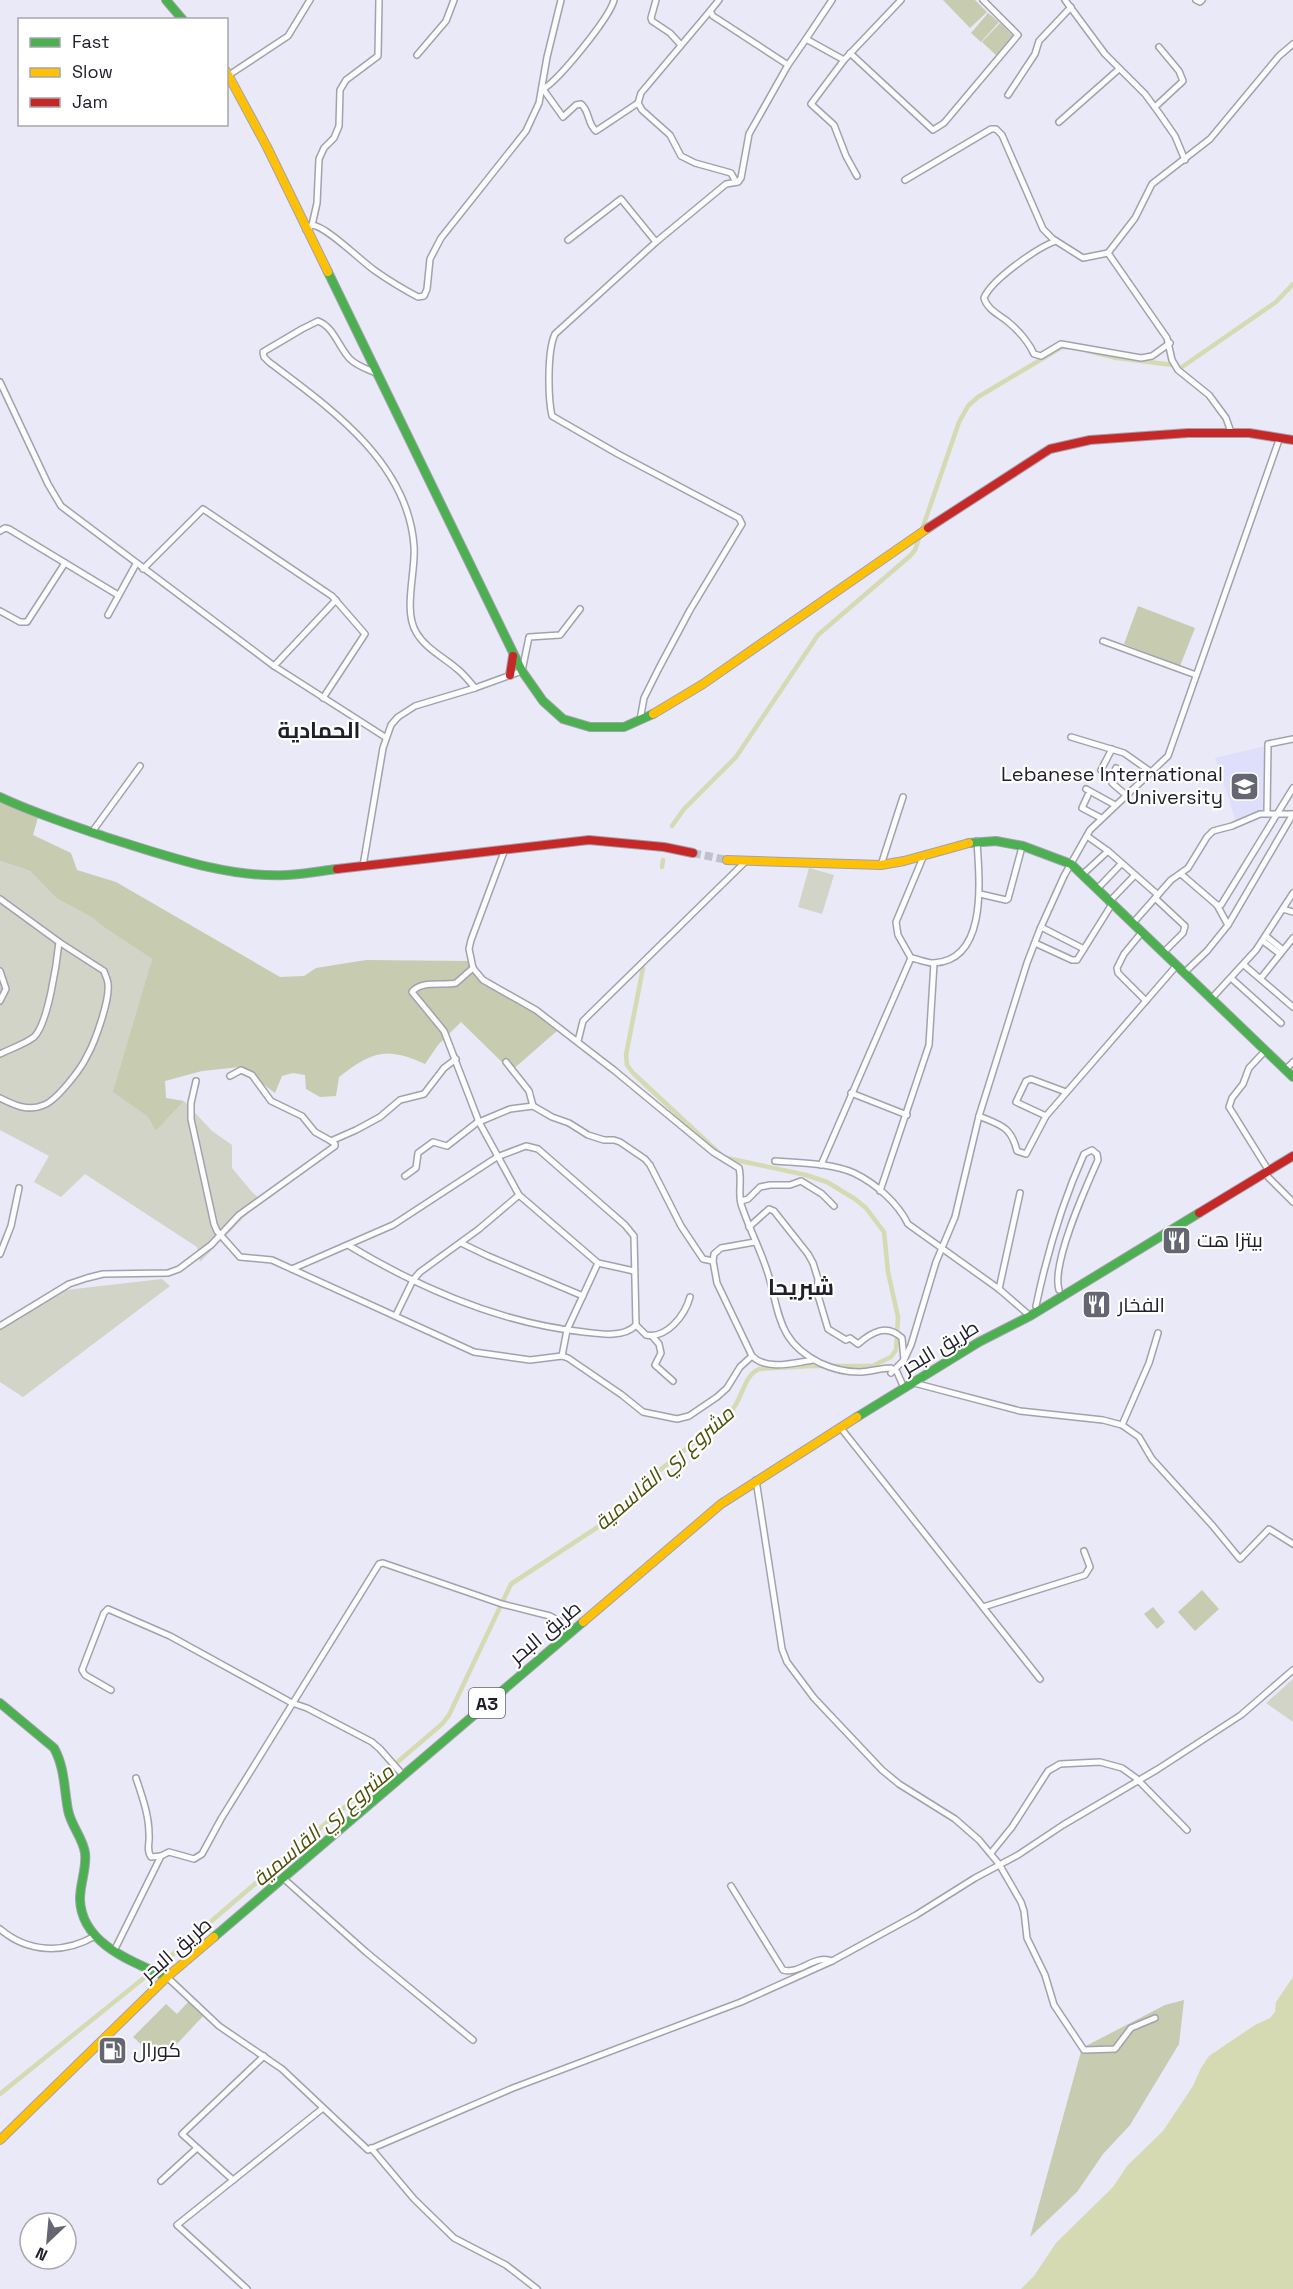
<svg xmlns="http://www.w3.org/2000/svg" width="1293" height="2289" font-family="'Space Grotesk',Cairo,sans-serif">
<rect width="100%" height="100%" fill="#e9e9f7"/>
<polygon fill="#dfdffb" points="1265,746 1264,809 1236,821 1215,758"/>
<g fill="#d1d4c6">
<polygon points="0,861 30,871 56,898 93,918 102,926 152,959 114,1092 147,1116 156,1131 184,1101 212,1131 232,1145 232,1168 252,1192 261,1200 200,1262 197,1247 85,1174 61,1197 34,1182 49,1156 0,1130"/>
<polygon points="809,868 834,875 822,914 798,907"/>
<polygon points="162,1279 170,1286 23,1397 0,1382 0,1330 66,1290"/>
<polygon points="1293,1679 1293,1722 1266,1703"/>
</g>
<g fill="#c7cbb0">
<polygon points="943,0 975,0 987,12 970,28"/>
<polygon points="988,13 999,22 981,42 971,33"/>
<polygon points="1000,23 1013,36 996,55 982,42"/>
<polygon points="1138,606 1195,628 1180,666 1124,644"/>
<path d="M 0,797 L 39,814 L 33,835 L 71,853 L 77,870 L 116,882 L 280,977 L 304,976 L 316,968 L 366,960 L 471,961 L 477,974 L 517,999 L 558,1030 L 511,1071 L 461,1022 L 438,1045 L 425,1064 C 385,1046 372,1052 339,1077 L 336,1096 L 320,1097 L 306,1089 L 305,1075 L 293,1073 L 282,1076 L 275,1093 L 240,1067 L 202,1071 L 165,1081 L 166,1098 L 184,1101 L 156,1131 L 147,1116 L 113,1092 L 152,959 L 102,926 L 93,918 L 56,898 L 30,871 L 0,861 Z"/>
<polygon points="1202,1590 1219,1609 1195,1631 1178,1612"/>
<polygon points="1153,1607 1165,1622 1157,1629 1144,1614"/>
<polygon points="190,2000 204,2015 160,2062 133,2037 166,2004 177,2014"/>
<polygon points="1184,2000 1179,2044 1130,2125 1103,2154 1077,2192 1030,2237 1082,2048 1165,2005"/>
</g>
<polygon fill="#d5dab2" points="1293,1977 1293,2289 1021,2289 1034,2276 1056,2243 1113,2187 1127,2166 1163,2131 1193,2086 1201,2068 1209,2056 1255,2025 1270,2018 1275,2012 1276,2002"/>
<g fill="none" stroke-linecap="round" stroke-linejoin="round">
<g stroke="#d5dab2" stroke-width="4.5">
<polyline points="1088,351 1117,358 1173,365"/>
<polyline points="1182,367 1276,302 1293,284"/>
<polyline points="672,826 684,809 736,757 818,635 910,556 915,550 959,422 968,406 978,397 1062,347 1068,347"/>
<polyline points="662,867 663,860"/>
<polyline points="643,968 626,1055 627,1065 633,1073 720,1154"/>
<path d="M 0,2094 L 160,1965 L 442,1724 L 449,1715 L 511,1584 L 613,1517 L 659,1471 L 730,1413 C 743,1399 743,1376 759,1369 L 811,1366 L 872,1366 L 891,1357 L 896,1350 L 898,1317 L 888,1272 L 884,1232 L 866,1208 L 855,1199 L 827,1182 L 806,1175 L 727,1158"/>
</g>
<polyline stroke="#c1c1ce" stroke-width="8" stroke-dasharray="8 4" stroke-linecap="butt" points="693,853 727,860"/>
<defs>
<g id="street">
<path d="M 614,0 C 610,17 559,80 543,89 L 563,117 L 576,105 L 581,104 C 590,111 587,124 596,131 L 638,103"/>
<polyline points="656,0 651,18 652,21 670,33 681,45"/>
<polyline points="719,0 710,11 713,16 788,65 806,39 844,60"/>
<polyline points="1065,0 1105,54 1145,94 1159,113 1175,136 1185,160"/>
<polyline points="1196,0 1200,2 1202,0"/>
<polyline points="710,11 641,93 638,103 642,110 670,135 681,156 695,163 731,173 736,182"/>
<polyline points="806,39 832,0"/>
<polyline points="850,53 933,130 944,123 1018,35 983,0"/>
<polyline points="417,55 446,21 454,0"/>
<polyline points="229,75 288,36 310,0"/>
<polyline points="1008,95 1035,54 1039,41 1071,7"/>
<polyline points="1155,107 1183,81 1179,71 1159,47"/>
<polyline points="1059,122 1119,69"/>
<polyline points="857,176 846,156 834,125 811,104 844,60 901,0"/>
<polyline points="905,180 991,129 996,129 1002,135 1043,229 1053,239 1083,258 1108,253"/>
<polyline points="312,225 317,203 319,159 324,148 334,138 339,126 340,90 346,80 378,56 379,0"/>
<path d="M 306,230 L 312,225 C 326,226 360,260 374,270 C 388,280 403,289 418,297 L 424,296 L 427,289 L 430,259 L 441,238 L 526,131 L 539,103 L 547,57 L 561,0"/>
<path d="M 568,240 L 621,199 L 656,242 L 555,334 C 547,351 548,398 552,416 L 618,454 L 739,518 L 742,524 L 690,610 L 659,668 L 644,698 L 640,720"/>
<path d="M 1056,241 C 1038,247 991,280 984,298 C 987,309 998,314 1007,321 C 1018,330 1028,341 1034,354 L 1041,356 L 1061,344 L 1141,358 L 1152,356 L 1170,343"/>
<polyline points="656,242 726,184 738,182 741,178 749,134 788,65"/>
<path d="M 376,373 C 367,369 357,366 350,359 C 339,348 334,327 318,321 L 302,329 L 263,352 L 264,357 L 269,362 C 330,408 408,462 414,546 C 416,571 403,610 416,632 C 425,648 443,657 456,668 C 464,674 469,681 475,688"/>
<polyline points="0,382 48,484 61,506 274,666 385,737"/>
<polyline points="1231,432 1226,418 1209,395 1178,370 1172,360 1167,338 1108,253 1135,218 1152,184 1210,139 1279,56 1293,44"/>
<polyline points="0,531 5,528 9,529 118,595"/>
<polyline points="143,569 203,509 332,596 365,634 323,698"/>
<polyline points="0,611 20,622 27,622 65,563"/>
<polyline points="108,615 136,564"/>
<polyline points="1103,641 1196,675"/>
<polyline points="274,666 336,600"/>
<polyline points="1071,737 1124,753 1151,772"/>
<polyline points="1116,768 1111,778 1112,783 1126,795"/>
<polyline points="1101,770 1112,749"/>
<polyline points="1086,789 1115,805"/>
<polyline points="1088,795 1082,808 1101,818"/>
<polyline points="1267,813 1268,744 1293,739"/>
<polyline points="92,832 140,766"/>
<polyline points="1087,836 1108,851 1158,895"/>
<path d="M 505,849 L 471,940 L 469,949 L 473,968 L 483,980 L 536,1010 L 615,1071 L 713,1152 L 739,1168 C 742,1180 738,1192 741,1204 C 749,1229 762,1252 769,1277 C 780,1317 779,1342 820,1363 C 833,1369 845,1372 859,1372 C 870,1372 880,1368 891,1368 L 897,1372 L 904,1388"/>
<path d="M 924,855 L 896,922 L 898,935 L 911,958 C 918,959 927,963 934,963 C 989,960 979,877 977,841"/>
<polyline points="881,865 903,797"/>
<polyline points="363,866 383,748 391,725 398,717 415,706 475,688 522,671 529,637 560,635 580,609"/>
<polyline points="1181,874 1217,905 1221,905 1293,788"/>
<polyline points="1082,875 1108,851"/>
<polyline points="1097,889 1121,864"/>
<polyline points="980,894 1006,900 1008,899 1022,847"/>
<polyline points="1155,898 1185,926 1183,933 1164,952"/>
<path d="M 0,899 L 59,942 C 57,962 48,1024 34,1037 C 25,1044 10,1049 0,1054"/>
<polyline points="1109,902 1135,875"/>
<polyline points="1217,905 1228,925"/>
<polyline points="1283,909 1293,912"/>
<polyline points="1133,923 1171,880 1188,868 1207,837 1213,831 1232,826 1260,814 1293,814"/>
<polyline points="1041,927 1084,949"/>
<polyline points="1142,932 1124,954 1117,968 1118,973 1146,1001"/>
<polyline points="1266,936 1283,950"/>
<polyline points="1263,941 1280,954"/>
<polyline points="1035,943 1072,960 1077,960 1112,904"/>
<polyline points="1244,965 1293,1007"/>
<path d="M 473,968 L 456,983 C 443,986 421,980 412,992 L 444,1031 L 479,1122 L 519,1195 L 598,1263 L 634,1271"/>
<polyline points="0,971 6,989 0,1001"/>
<polyline points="1185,972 1207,951 1228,925 1293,814"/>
<polyline points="1231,978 1281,1023"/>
<polyline points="1261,978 1293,938"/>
<polyline points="1212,998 1256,950 1293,893"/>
<polyline points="578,1041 583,1021 590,1014 745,862"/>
<polyline points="1265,1051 1249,1068 1243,1084 1232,1098 1229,1107 1267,1168"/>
<polyline points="506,1062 529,1091 533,1106"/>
<polyline points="1285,1070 1293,1062"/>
<polyline points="230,1076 241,1070 252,1075 271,1101 302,1116 315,1132 331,1141 356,1130 380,1117 400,1100 424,1094 444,1068 456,1059"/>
<polyline points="196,1081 191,1103 191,1119 214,1224 217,1231 240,1257 272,1260 474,1352 530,1360 562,1356 568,1358 622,1395 643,1412 677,1419 689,1416 717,1397 727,1388 740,1367 752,1356"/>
<polyline points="851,1093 907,1115"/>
<path d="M 0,1098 C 14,1105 28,1112 44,1105 C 57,1100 81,1069 87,1056 C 95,1042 110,1000 108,984 C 108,980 105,975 104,971 L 59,942"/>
<path d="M 979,1116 C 1000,1125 1011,1126 1017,1151 L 1026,1154 L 1046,1116 L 1177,965"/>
<polyline points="1046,1116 1016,1102 1026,1081 1031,1079 1066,1092"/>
<polyline points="479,1122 510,1109 533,1106 552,1117 569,1123 588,1135 604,1140 614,1140 620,1142 645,1159 650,1165 681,1226 703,1259 713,1261 714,1254 721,1248 755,1242"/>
<path d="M 775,1161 C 799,1163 832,1163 854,1173 C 875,1183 898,1203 908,1224 L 999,1289 L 1030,1316"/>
<polyline points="821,1165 911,958"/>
<polyline points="1264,1173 1293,1202"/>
<polyline points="405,1176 416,1168 418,1153 433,1142 447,1146 479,1121"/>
<polyline points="880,1191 929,1045 934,963"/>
<polyline points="741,1201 748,1199 760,1187 770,1185 790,1185 801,1181 822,1194 834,1206"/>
<path d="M 749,1227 L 769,1209 L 774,1211 L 808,1254 L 813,1263 L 818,1279 L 817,1292 L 828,1329 L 846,1340 L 850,1338 L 858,1344 C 873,1331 887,1324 902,1338 L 904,1360"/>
<polyline points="461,1243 488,1256 583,1296"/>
<polyline points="0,1254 11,1226 19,1188"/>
<path d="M 713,1261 L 717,1283 L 752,1356 C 767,1371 793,1363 813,1360"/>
<path d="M 292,1269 L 393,1225 L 497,1157 L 526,1146 L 538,1149 L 625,1225 L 634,1236 L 636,1325 C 624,1338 600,1334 584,1332 C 499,1323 421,1289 348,1245"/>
<polyline points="999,1289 1020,1193"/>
<path d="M 1036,1306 C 1047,1253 1062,1203 1084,1154 L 1092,1150 L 1097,1154 L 1098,1160 C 1086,1187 1051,1264 1059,1290"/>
<polyline points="396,1315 413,1280 420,1272 479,1229 519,1195"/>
<path d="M 636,1325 L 646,1335 C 667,1339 685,1315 690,1297"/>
<polyline points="0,1326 69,1284 87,1278 103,1274 168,1273 179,1269 211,1245 239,1215 335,1146 335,1144 331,1141"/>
<polyline points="652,1336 659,1344 661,1353 655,1365 673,1381"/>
<polyline points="562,1356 567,1330 598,1263"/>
<polyline points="891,1373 904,1360 911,1345 936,1262 955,1217 979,1116 1027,963 1040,929 1064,876 1090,830 1168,756 1280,437"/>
<polyline points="914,1383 1020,1411 1103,1420 1122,1425 1139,1437 1152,1459 1212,1525 1240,1559 1269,1529 1293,1544"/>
<polyline points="1122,1425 1149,1363 1158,1333"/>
<polyline points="840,1427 1040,1679"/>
<polyline points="756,1480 782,1649 787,1662 814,1698 882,1770 899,1784 955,1819 979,1840 999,1864 1021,1902 1024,1911 1027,1938 1045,1975 1054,2005 1084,2050 1115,2049 1131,2028 1155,2018"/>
<polyline points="983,1607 1085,1575 1090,1567 1084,1551"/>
<polyline points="111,1690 85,1675 82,1670 104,1613 108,1609 170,1636 292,1703 307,1708 372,1742 380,1749 402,1774"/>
<path d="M 136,1778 C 142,1796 149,1815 149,1834 C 150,1843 146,1850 151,1857 L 161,1856"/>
<polyline points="991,1853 1012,1827 1048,1771 1060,1764 1100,1762 1122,1768 1136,1778 1187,1830"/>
<polyline points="283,1878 366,1952 473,2040"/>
<path d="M 731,1886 L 783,1970 C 800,1975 814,1954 832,1961"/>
<path d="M 0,1929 C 28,1953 64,1954 95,1936"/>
<polyline points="114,1951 161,1856 169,1852 194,1859 202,1854 221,1819 379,1564 383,1563 502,1604 550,1616 575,1629"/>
<polyline points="167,1977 219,2026 282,2069 368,2150 513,2088 741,2002 832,1961 916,1915 975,1878 1018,1855 1063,1825 1158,1769 1241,1715 1293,1670"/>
<polyline points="371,2148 414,2199 454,2238 506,2265 537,2289"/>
<polyline points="233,2180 182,2134 264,2056"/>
<polyline points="161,2181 197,2148"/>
<polyline points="247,2289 177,2225 323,2108"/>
</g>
<g id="fast">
<polyline points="166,0 183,20"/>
<polyline points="328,272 522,671 543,701 563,719 590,727 624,727 653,714"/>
<path d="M 0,797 C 36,814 74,826 112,839 C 167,856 228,878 287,875 C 304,874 321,871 337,869"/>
<polyline points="969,843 996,841 1023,846 1071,864 1293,1077"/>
<polyline points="857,1417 979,1342 1030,1316 1199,1213"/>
<path d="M 0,1703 L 54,1748 C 65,1768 64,1789 68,1810 C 71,1826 83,1838 85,1853 C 87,1868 80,1883 80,1899 C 81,1944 133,1962 167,1977"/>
<polyline points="214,1937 583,1622"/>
</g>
<g id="slow">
<polyline points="226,71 267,147 328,272"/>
<polyline points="653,714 703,684 928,528"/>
<polyline points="727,860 881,865 904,861 969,843"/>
<polyline points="583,1622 721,1504 857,1417"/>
<polyline points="0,2140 167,1977 214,1937"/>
</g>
<g id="jam">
<polyline points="928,528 1050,449 1090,440 1188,433 1249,433 1293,440"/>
<polyline points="510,675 513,656"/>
<polyline points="337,869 589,840 664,847 693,853"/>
<polyline points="1199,1213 1293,1156"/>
</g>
</defs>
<use href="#street" stroke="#a2a2ad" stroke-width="8"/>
<use href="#fast" stroke="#a2a2ad" stroke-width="10"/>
<use href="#slow" stroke="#a2a2ad" stroke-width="10"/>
<use href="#jam" stroke="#a2a2ad" stroke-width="10"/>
<use href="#street" stroke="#fcfcfe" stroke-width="5"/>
<use href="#fast" stroke="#4caf50" stroke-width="8"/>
<use href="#slow" stroke="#ffc107" stroke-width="8"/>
<use href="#jam" stroke="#c62828" stroke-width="8"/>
</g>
<defs>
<symbol id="university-square" viewBox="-11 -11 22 22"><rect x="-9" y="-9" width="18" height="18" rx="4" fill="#666673" stroke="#fff"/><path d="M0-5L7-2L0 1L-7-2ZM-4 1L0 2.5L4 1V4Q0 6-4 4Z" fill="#fff"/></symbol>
<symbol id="restaurant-square" viewBox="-11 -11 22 22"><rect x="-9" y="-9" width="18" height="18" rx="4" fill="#666673" stroke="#fff"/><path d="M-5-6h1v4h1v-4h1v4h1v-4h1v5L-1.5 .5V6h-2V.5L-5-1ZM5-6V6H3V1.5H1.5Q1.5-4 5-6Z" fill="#fff"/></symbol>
<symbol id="fuel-square" viewBox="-11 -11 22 22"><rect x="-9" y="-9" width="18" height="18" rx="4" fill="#666673" stroke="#fff"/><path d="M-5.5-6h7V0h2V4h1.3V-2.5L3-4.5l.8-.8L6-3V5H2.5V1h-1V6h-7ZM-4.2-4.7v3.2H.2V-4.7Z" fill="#fff"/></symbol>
</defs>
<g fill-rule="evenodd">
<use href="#university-square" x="1228" y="770" width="33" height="33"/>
<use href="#restaurant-square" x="1160" y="1224" width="33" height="33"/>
<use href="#restaurant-square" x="1080" y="1288" width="33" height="33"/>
<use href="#fuel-square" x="96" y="2034" width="33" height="33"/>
</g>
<g text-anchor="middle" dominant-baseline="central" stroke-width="4.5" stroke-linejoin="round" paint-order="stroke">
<rect fill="#fff" stroke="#63636b" stroke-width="1.5" x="469" y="1688" width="36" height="30" rx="4.5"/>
<g font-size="18" font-weight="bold" fill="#20202c">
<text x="487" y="1703">A3</text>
</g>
<g font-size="20" fill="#20202c" stroke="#fff" text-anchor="start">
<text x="1223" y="774" text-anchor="end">Lebanese International<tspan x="1223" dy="23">University</tspan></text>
<text x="1197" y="1240">بيتزا هت</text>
<text x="1118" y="1305">الفخار</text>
<text x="133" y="2050">كورال</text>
</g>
<g font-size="20" fill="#20202c" stroke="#fff">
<text transform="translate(940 1347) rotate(-31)">طريق البحر</text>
<text transform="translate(545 1632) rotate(-40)">طريق البحر</text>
<text transform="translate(176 1949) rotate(-41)">طريق البحر</text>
</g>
<g font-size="21" font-style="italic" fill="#4d5208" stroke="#fff">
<text transform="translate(664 1468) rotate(-41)">مشروع ري القاسمية</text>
<text transform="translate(323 1825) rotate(-40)">مشروع ري القاسمية</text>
</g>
<g font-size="22" font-weight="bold" fill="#20202c" stroke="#fff">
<text x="319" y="730">الحمادية</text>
<text x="801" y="1287">شبريحا</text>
</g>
</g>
<rect x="18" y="18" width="210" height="108" fill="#ffffff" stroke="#a6a6ab" stroke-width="1.5"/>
<rect x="30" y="38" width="30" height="9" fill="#4caf50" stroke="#a6a6ab" stroke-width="1.5"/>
<text x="72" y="48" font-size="18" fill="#20202c">Fast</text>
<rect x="30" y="68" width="30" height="9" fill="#ffc107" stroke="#a6a6ab" stroke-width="1.5"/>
<text x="72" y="78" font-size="18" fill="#20202c">Slow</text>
<rect x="30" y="98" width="30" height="9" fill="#c62828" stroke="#a6a6ab" stroke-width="1.5"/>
<text x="72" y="108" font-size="18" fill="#20202c">Jam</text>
<g transform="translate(48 2241) rotate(206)"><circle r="28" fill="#ffffff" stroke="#a6a6ab" stroke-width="1.5"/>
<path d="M0-4.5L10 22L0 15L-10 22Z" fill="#666673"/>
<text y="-9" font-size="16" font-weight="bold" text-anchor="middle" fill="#20202c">N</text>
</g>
</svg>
